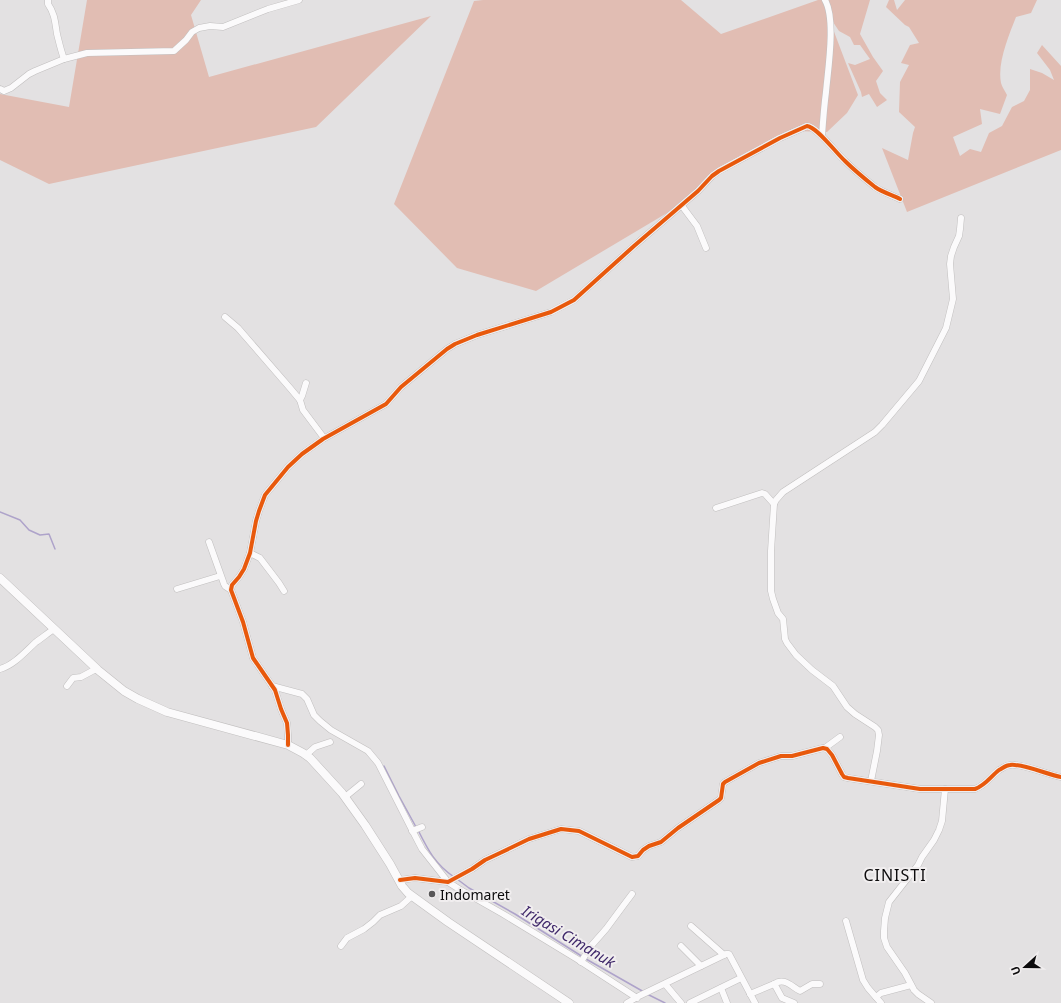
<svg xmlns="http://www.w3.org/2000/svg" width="1061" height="1003" font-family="'Noto Sans',sans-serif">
<rect width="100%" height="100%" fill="#e3e1e2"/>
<g fill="#e1bdb3">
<polygon points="87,0 201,0 191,15 209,77 431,16 316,127 49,184 0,160 0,94 69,107"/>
<polygon points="483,0 681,0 721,34 818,0 822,0 858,95 847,113 827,132 796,131 712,176 672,210 536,291 457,268 394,204 474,1"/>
<polygon points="826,0 870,0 860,34 873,57 883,71 876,81 880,93 887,100 877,107 869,94 862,97 861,92 848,63 855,65 870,59 860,45 854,45 850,37 839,31 831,19"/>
<path d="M 889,0 L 894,0 L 897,10 L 905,0 L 1037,0 L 1031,13 L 1016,17 C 1009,35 997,63 1001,83 C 1002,87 1005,91 1007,95 L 1000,114 L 980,109 L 982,124 L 953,137 L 960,156 L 970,149 L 981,152 L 989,133 L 1002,126 L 1012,107 L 1024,101 L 1030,90 L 1030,69 L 1042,73 L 1054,80 L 1050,70 L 1037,53 L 1042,45 L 1061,66 L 1061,150 L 907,212 L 882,148 L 908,160 L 913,133 L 915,127 L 899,112 L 900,82 L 909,65 L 901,63 L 910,45 L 919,43 L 909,27 L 905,25 L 886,7 Z"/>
</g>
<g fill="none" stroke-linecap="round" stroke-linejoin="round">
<g stroke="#aea3ca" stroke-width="1.5">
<polyline points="0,512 20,520 29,530 40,535 49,534 55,549"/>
<polyline points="384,766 399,796 416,827"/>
<path d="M 418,830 C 428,850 435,864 454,877"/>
<polyline points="457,879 469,888 515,914 583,957"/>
<polyline points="586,959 644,992"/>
<polyline points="647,994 665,1003"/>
</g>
<defs>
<g id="minor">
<path d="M 48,0 L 48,4 C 55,14 55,22 57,34 C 59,42 61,51 64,59"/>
<polyline points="0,89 4,91 11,88 29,74 35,71 64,59 87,53 174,51 186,40 192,32 199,28 210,26 223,27 268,9 299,0"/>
<path d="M 822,136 C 823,121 824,107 826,92 C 828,69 836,19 825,0"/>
<polyline points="682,206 697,226 706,248"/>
<polyline points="225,317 238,328 290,388 300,400"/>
<polyline points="306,383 302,396 300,400 303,410 324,438"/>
<polyline points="716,508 762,493 765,494 774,504"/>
<polyline points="209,542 224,584 225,586 231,590"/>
<polyline points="250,553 260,558 279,583 284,591"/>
<polyline points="177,589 220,576"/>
<path d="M 0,669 C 14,665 25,652 36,642 C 42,638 48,633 54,629"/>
<polyline points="67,686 73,678 81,677 96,669"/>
<polyline points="272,686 302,694 307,699 314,715 320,721 331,730 368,751 378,763 411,828 422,849 448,882 459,889 503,914 577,959 637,998"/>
<path d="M 288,745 L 288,735 L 287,723 L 281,709 L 275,690 L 253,658 L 243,622 L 231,590 L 232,585 L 239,577 L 244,569 L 250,553 L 256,521 L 259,511 L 265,495 L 288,467 L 302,454 L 323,439 L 386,404 L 401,387 L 447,349 L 455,344 L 477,335 L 551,312 L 574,300 L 634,246 L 698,191 L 712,176 L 719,171 L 780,138 L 807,126 C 817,127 836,153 845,161 C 854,170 865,179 875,187 C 882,192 892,195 900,199"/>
<polyline points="825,748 840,737"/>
<polyline points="306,755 315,747 330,742"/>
<polyline points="871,781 877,751 879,735 878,730 875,727 855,714 847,707 833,686 812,670 796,655 787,643 785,639 783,619 778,613 773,599 771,591 771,551 774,504 776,500 783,492 875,432 882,425 919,381 946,328 953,299 950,264 951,256 954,247 959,236 960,229 961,218"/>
<polyline points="345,797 361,784"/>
<polyline points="412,831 422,827"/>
<path d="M 400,880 L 415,878 L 448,882 L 472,869 L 485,860 L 500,853 L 529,839 L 561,829 L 579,831 L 632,857 L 638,856 L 643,850 L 649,846 L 661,842 L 678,828 L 719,800 L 721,798 L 723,784 L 725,782 L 759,763 L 781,756 L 792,756 L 823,748 L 827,749 L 832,755 L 842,774 L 844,777 L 848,778 L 920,789 L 975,789 C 986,785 991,776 999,770 C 1003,768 1006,765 1010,765 C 1021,763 1049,775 1061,777"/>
<polyline points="846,921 863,980 868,988 881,1003"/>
<polyline points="691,926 724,955"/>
<polyline points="341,946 347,938 364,929 373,922 380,915 401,906 412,896"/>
<polyline points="681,946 701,966"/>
<polyline points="581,962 591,946 606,929 623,906 632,894"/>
<polyline points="665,984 681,1003"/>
<path d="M 774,984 C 784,977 791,986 800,991 L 812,984 L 820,984"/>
<polyline points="721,988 727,1003"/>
<polyline points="750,994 774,984 776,987 782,998 794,1003"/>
<polyline points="876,997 881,993 911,985"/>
<polyline points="627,1003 639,996 726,954 729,954 755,1003"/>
<polyline points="690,1003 741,978"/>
<polyline points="931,1003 918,994 914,990 905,973 887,947 884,938 884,931 885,918 889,902 918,865 922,857 934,840 939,830 942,821 945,789"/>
</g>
<polyline id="major" points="0,578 98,670 124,691 138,699 167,712 288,745 303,753 310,758 342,793 365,825 390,864 402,886 408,893 448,922 569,1003"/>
</defs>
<use href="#minor" stroke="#c1bfbf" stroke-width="7"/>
<use href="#major" stroke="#c1bfbf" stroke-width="9"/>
<use href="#minor" stroke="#fbfafb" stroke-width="6"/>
<use href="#major" stroke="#fbfafb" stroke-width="8"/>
<defs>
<g id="cycleway">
<path d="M 288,745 L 288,735 L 287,723 L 281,709 L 275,690 L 253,658 L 243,622 L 231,590 L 232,585 L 239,577 L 244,569 L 250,553 L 256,521 L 259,511 L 265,495 L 288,467 L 302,454 L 323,439 L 386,404 L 401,387 L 447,349 L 455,344 L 477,335 L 551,312 L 574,300 L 634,246 L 698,191 L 712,176 L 719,171 L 780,138 L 807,126 C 817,127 836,153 845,161 C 854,170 865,179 875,187 C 882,192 892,195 900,199"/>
<path d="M 400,880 L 415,878 L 448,882 L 472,869 L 485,860 L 500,853 L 529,839 L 561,829 L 579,831 L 632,857 L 638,856 L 643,850 L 649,846 L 661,842 L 678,828 L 719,800 L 721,798 L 723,784 L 725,782 L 759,763 L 781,756 L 792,756 L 823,748 L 827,749 L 832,755 L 842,774 L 844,777 L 848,778 L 920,789 L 975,789 C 986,785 991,776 999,770 C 1003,768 1006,765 1010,765 C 1021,763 1049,775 1061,777"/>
</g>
</defs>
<use href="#cycleway" stroke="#f1eeef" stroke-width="6"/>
<use href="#cycleway" stroke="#e8590c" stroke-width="4"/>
</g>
<circle fill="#585758" stroke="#f1eeef" stroke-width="1.5" cx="432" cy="894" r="4"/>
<g text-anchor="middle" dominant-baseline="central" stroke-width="4" stroke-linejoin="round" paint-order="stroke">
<g font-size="14" fill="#0d0c0d" stroke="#f1eeef" text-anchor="start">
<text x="440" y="894">Indomaret</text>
</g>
<g font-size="15" font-style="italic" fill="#3f286a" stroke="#f1eeef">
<text transform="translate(569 936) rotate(31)">Irigasi Cimanuk</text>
</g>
<g font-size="16" letter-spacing="1" fill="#0d0c0d" stroke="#f1eeef">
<text x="895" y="875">CINISTI</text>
</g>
</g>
<g transform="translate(1025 967) rotate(249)" stroke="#f1eeef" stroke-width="3" paint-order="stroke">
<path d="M0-3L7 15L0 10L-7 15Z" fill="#0d0c0d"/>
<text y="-6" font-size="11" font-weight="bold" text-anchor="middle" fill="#0d0c0d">U</text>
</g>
</svg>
